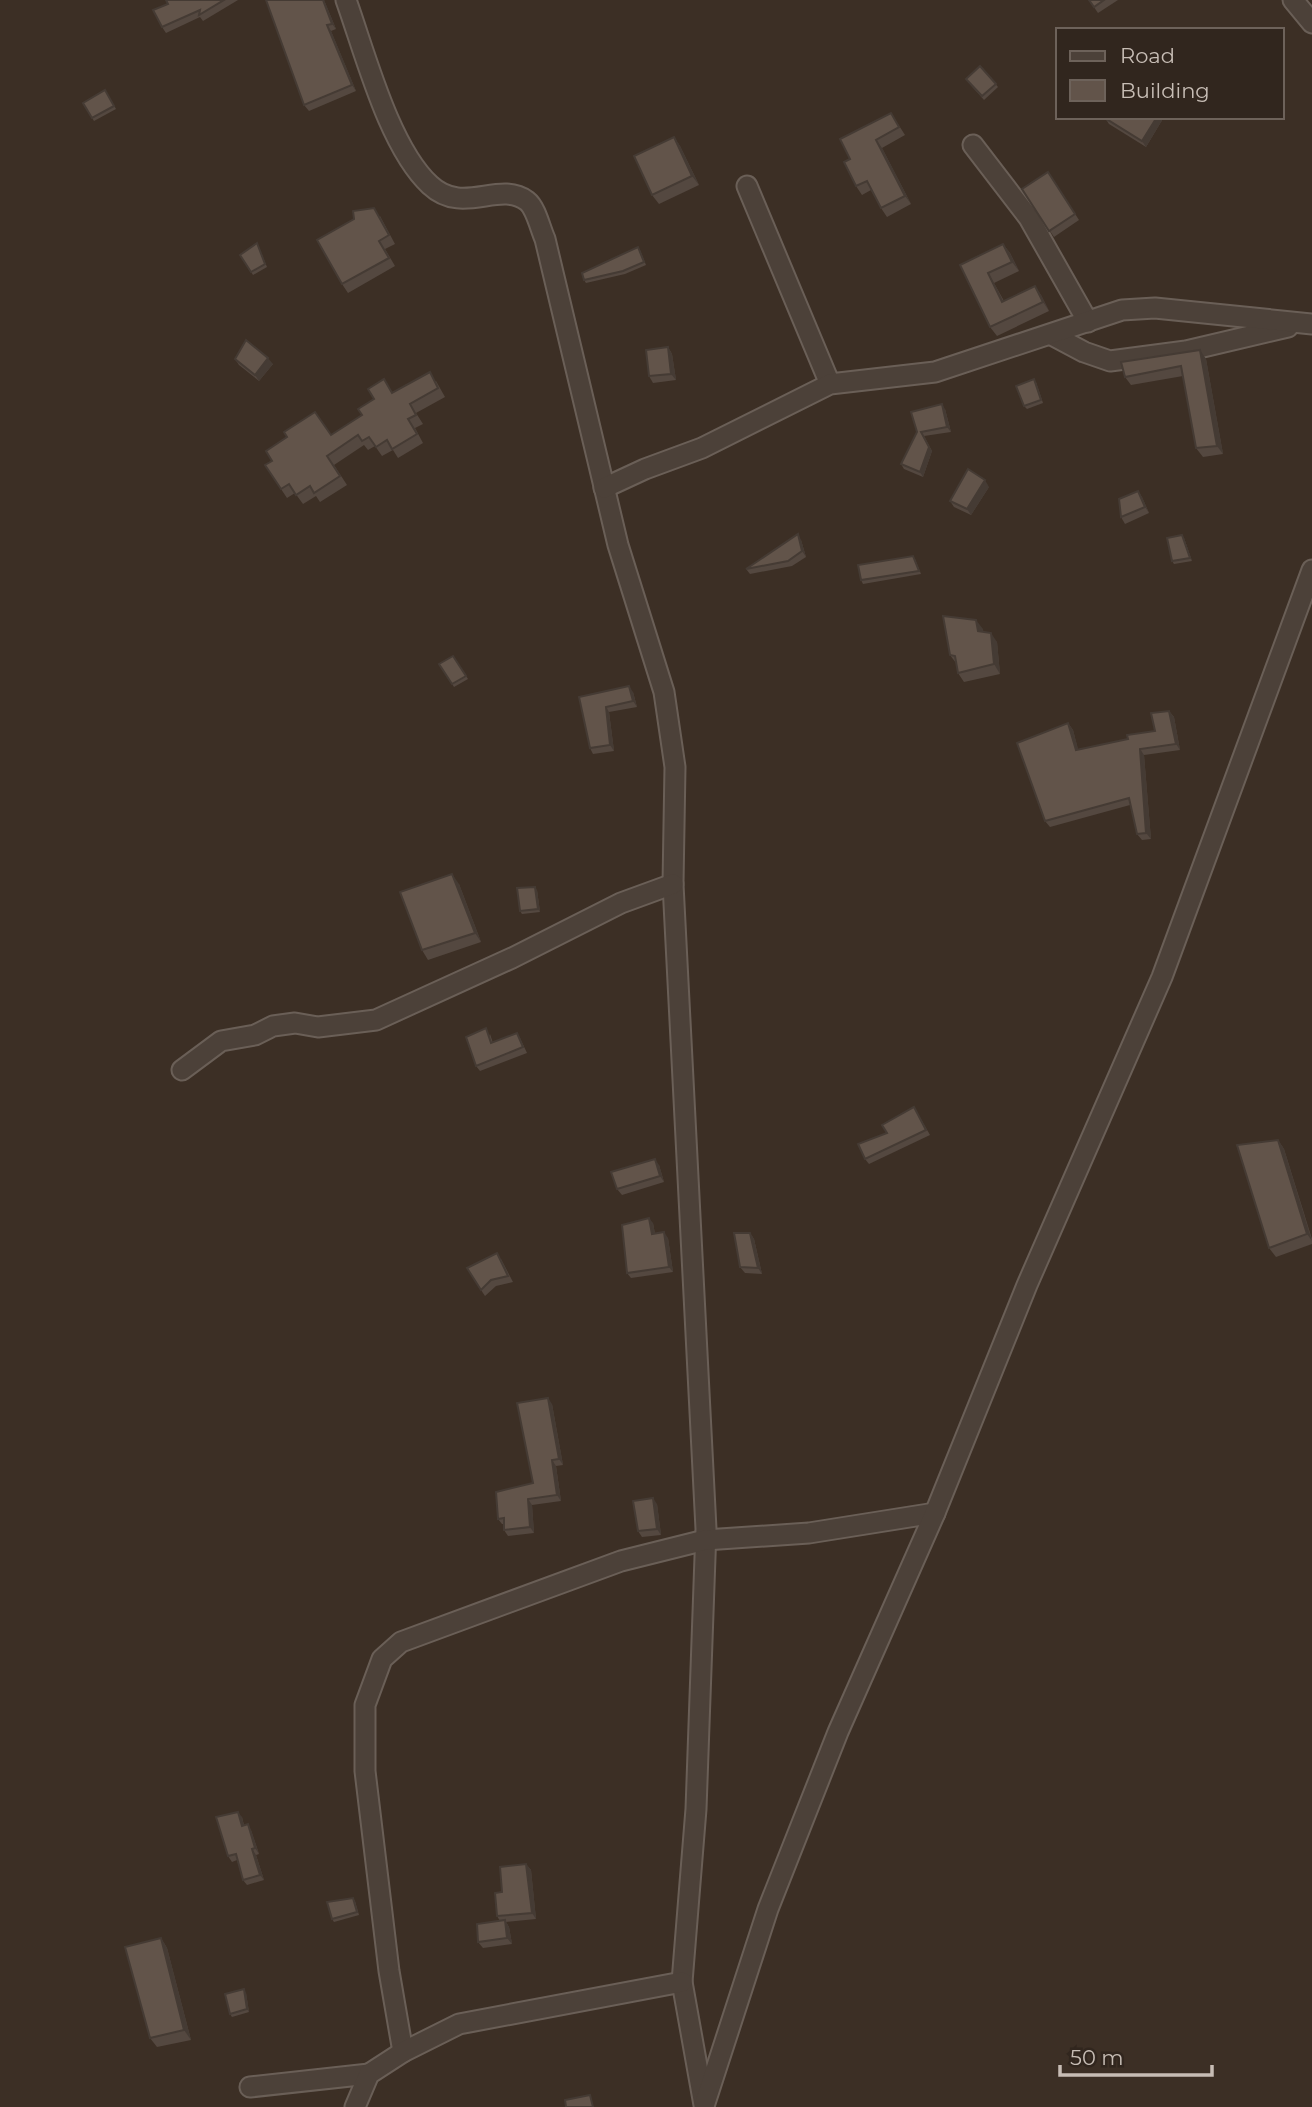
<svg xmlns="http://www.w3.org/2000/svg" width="1312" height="2107" font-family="Montserrat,sans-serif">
<rect width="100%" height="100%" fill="#3c2f25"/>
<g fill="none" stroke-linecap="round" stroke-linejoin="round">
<defs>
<g id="minor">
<path d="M 346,0 C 365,53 389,147 430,185 C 463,216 499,180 527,201 C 536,208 540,228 545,239 L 618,545 L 664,692 L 675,767 L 673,884 L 706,1529 L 696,1809 L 682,1982 L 704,2105"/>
<polyline points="1293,0 1312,23"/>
<polyline points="973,145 1029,218 1088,322"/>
<polyline points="747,186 830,384"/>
<polyline points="1052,335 1084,352 1110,361 1186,351 1288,327"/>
<polyline points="604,488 645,469 702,448 830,384 935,372 1122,310 1155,308 1312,324"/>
<polyline points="182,1070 221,1041 255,1035 273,1026 295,1023 318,1027 376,1020 512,958 621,903 673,884"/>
<polyline points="403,2052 389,1971 365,1771 365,1705 382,1659 401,1642 621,1561 705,1540 809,1533 935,1513"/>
<polyline points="250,2087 369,2074"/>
<polyline points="705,2103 768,1909 838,1732 935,1513 1027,1285 1162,977 1312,570"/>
<polyline points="355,2107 369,2074 403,2052 459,2024 682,1982"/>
</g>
</defs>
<use href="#minor" stroke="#6a5f57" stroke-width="23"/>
<use href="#minor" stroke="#4c4139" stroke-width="19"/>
</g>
<g fill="#544840">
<polygon points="166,0 238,0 203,21 200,17 166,33 162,27 168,4"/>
<polygon points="324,0 336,29 331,31 356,91 309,111 304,105"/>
<polygon points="1089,0 1118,0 1098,13"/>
<polygon points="980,66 998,87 984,100 968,82"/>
<polygon points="105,90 116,109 94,121 83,103"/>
<polygon points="891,113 905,135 882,148 911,204 887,217 881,208 871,190 862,195 856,186 850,159"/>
<polygon points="1106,117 1164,117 1146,147 1109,124 1105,118"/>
<polygon points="674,137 680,146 699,185 659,204 652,195"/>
<polygon points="1048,172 1079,220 1054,237 1022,189"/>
<polygon points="380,216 395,244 385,249 395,266 348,293 342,284"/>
<polygon points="257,243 267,267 253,275 240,255"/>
<polygon points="1003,244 1010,253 1019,271 994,283 1004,301 1035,286 1041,295 1049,311 997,336 990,327 960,265"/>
<polygon points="640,250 646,265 625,274 586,283 584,280"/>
<polygon points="668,347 672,354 676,380 653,383 649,376"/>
<polygon points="235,359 273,364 259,381 239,365"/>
<polygon points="1206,359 1223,454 1203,457 1196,448 1183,376 1131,385 1125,377"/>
<polygon points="436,381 445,397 416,413 423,424 415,428 423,443 398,458 393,450 382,456 375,446 368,450 364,445 334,465 347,485 320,502 316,496 303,504 295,493 287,498 281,489 331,435 362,415 393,393"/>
<polygon points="1036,382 1043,403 1027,409 1024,406"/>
<polygon points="945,409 951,432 924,436 932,451 923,477 904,469 901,464 917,432"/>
<polygon points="989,487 971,515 954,507 950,501"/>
<polygon points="1138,491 1142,497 1149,513 1125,524 1121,517"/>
<polygon points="1182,535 1184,538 1192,561 1174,564 1172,561"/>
<polygon points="801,540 806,557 792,566 750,574 746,569"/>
<polygon points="915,559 921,574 863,584 861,580"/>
<polygon points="983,629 983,632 997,642 1000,674 964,682 958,673 956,663 950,655"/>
<polygon points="453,656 468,679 454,687 439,664"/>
<polygon points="633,692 637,707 609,712 614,751 593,754 590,748 579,697"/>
<polygon points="1169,711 1174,717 1180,750 1144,755 1151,839 1142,840 1137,834 1130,805 1050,827 1045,821 1068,723 1073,730 1078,750 1128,739 1155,731"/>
<polygon points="459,884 481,942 428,960 422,950"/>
<polygon points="537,890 540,912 522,914 520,911"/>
<polygon points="517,1033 520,1038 527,1053 480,1071 476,1066 490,1034 493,1043"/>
<polygon points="914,1107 930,1135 869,1164 865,1159 887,1133"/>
<polygon points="1278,1140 1284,1149 1312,1239 1312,1244 1276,1257 1269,1248"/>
<polygon points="659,1165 664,1182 622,1195 617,1189"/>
<polygon points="653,1223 655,1234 668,1238 673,1272 631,1278 627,1273"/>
<polygon points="750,1233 754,1239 762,1274 745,1273 740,1267"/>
<polygon points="501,1259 513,1282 496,1286 485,1296 481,1290"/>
<polygon points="552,1404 563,1465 556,1466 561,1501 532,1505 534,1533 508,1536 504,1530 504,1524 502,1524 498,1519 533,1483"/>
<polygon points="657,1504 661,1535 642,1537 638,1531"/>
<polygon points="242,1817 244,1825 251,1830 259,1854 256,1855 264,1880 247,1885 243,1880 237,1860 232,1862 228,1856"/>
<polygon points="526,1864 531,1870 536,1919 506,1922 509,1927 512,1944 483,1948 478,1942 500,1921 497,1916 502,1892"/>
<polygon points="353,1898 355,1901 359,1915 334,1922 332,1919"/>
<polygon points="161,1938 167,1948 191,2040 157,2047 150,2038"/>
<polygon points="246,1993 249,2012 232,2017 230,2014"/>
</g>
<g fill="#453b34">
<polygon points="323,0 324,0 336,29 332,24"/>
<polygon points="327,25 331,31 356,91 352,85"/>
<polygon points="1157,117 1164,117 1146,147 1142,141"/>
<polygon points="674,137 680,146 699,185 692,176"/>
<polygon points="876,140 882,148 911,204 905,196"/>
<polygon points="1003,244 1010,253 1019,271 1012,262"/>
<polygon points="988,273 994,283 1008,311 1002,302"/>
<polygon points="1035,286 1041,295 1049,311 1043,302"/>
<polygon points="668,347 672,354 676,380 671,374"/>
<polygon points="1200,350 1206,359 1223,454 1217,446"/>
<polygon points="268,358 273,364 259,381 255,375"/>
<polygon points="942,404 945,409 951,432 947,427"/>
<polygon points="921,432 932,451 923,477 920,472"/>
<polygon points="985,480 989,487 971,515 967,509"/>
<polygon points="1138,491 1142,497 1149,513 1145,507"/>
<polygon points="798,534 801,540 806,557 802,551"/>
<polygon points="1182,535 1184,538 1192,561 1190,558"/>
<polygon points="976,620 983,629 985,641 978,631"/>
<polygon points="991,633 997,642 1000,674 994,664"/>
<polygon points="629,686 633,692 637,707 633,701"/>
<polygon points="606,707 609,712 614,751 610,745"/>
<polygon points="1169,711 1174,717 1180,750 1176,744"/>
<polygon points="1068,723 1073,730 1080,756 1076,750"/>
<polygon points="1140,749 1144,755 1151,839 1146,833"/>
<polygon points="452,874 459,884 481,942 475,933"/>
<polygon points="535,887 537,890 540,912 538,909"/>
<polygon points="1278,1140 1284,1149 1312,1241 1307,1234"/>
<polygon points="655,1159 659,1165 664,1182 660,1176"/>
<polygon points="649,1218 653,1223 656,1240 652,1234"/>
<polygon points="664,1232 668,1238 673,1272 669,1267"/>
<polygon points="750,1233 754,1239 762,1274 758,1268"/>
<polygon points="548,1398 552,1404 563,1465 559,1459"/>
<polygon points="552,1460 556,1466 561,1501 557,1495"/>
<polygon points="653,1498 657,1504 661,1535 657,1529"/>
<polygon points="528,1499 532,1505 534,1533 530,1527"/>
<polygon points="238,1812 242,1817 245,1831 242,1826"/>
<polygon points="248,1824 251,1830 259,1854 255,1848"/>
<polygon points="252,1849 256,1855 264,1880 260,1875"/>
<polygon points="526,1864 531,1870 536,1919 532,1913"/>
<polygon points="505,1920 509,1927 512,1944 507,1938"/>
<polygon points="161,1938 167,1948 191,2040 184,2030"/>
<polygon points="244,1989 246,1993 249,2012 247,2009"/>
</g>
<g fill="#62544a" stroke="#453b34" stroke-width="2">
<polygon points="166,0 224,0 199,15 200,10 162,27 153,10 168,4"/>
<polygon points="266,0 323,0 332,24 327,25 352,85 304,105"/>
<polygon points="1089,0 1104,0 1094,7"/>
<polygon points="980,66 996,84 982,96 966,79"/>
<polygon points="105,90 114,106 92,118 83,103"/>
<polygon points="891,113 899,127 876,140 905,196 881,208 867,181 856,186 844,162 850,159 840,139"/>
<polygon points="1106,117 1157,117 1142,141 1105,118"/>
<polygon points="674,137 692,176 652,195 634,156"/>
<polygon points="1048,172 1075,214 1049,231 1022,189"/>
<polygon points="374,208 389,235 379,241 389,258 342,284 317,240 354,219 353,211"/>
<polygon points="257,243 265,264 251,272 240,255"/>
<polygon points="1003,244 1012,262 988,273 1002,302 1035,286 1043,302 990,327 960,265"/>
<polygon points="638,247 644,262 623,271 584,280 582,273"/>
<polygon points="246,340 268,358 255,375 235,359"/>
<polygon points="668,347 671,374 649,376 646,350"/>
<polygon points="1200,350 1217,446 1196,448 1181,366 1125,377 1121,362"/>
<polygon points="430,372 438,388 410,404 416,415 408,419 417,434 392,449 387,440 376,447 369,437 362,441 358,435 327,456 340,476 314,493 310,486 296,495 289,484 281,489 265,465 272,461 266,451 287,437 284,432 315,412 331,435 362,415 358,409 374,399 368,389 384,379 392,393"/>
<polygon points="1034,379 1041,400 1024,406 1016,386"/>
<polygon points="942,404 947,427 921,432 929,447 920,472 901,464 917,432 911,412"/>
<polygon points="968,469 985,480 967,509 950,501"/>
<polygon points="1138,491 1145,507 1121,517 1119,499"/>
<polygon points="798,534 802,551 788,561 746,569"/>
<polygon points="1182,535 1190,558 1172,561 1167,538"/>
<polygon points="913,556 919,571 861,580 858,565"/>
<polygon points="943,616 976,620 978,631 991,633 994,664 958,673 955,656 950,655"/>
<polygon points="453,656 466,676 452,684 439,664"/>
<polygon points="629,686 633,701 606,707 610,745 590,748 579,697"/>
<polygon points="1169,711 1176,744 1140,749 1146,833 1137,834 1129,798 1045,821 1017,743 1068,723 1076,750 1128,739 1127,735 1155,731 1151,713"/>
<polygon points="452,874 475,933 422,950 400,892"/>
<polygon points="535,887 538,909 520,911 517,888"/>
<polygon points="486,1028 491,1043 517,1033 523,1047 476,1066 466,1037"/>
<polygon points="914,1107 926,1130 865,1159 858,1144 887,1133 882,1125"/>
<polygon points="1278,1140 1307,1234 1269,1248 1237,1145"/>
<polygon points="655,1159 660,1176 617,1189 611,1172"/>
<polygon points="649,1218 652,1234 664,1232 669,1267 627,1273 622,1225"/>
<polygon points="734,1233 750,1233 758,1268 740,1267"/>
<polygon points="497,1253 508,1276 491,1280 481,1290 467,1268"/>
<polygon points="548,1398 559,1459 552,1460 557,1495 528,1499 530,1527 504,1530 504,1518 498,1519 496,1492 533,1483 517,1403"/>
<polygon points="653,1498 657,1529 638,1531 633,1501"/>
<polygon points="238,1812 242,1826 248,1824 255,1848 252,1849 260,1875 243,1880 236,1854 228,1856 216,1817"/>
<polygon points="526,1864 532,1913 497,1916 495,1893 502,1892 500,1867"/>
<polygon points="353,1898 357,1912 332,1919 327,1902"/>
<polygon points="505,1920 507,1938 478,1942 477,1924"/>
<polygon points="161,1938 184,2030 150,2038 125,1947"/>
<polygon points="244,1989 247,2009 230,2014 225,1994"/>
<polygon points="590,2095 593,2107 566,2107 565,2100"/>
</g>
<rect x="1056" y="28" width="228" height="91" fill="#31261e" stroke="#6d625a" stroke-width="2"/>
<rect x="1070" y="51" width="35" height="10" fill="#4c4139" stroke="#6d625a" stroke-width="2"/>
<text x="1120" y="63" font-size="21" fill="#c7bdb5">Road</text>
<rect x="1070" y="80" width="35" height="21" fill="#62544a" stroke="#6d625a" stroke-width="2"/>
<text x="1120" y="98" font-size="21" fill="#c7bdb5">Building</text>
<path d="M1060 2065v10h152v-10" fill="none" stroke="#c7bdb5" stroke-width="3.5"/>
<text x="1070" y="2065" font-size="21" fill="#c7bdb5" stroke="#31261e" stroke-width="5" paint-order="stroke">50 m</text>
</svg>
